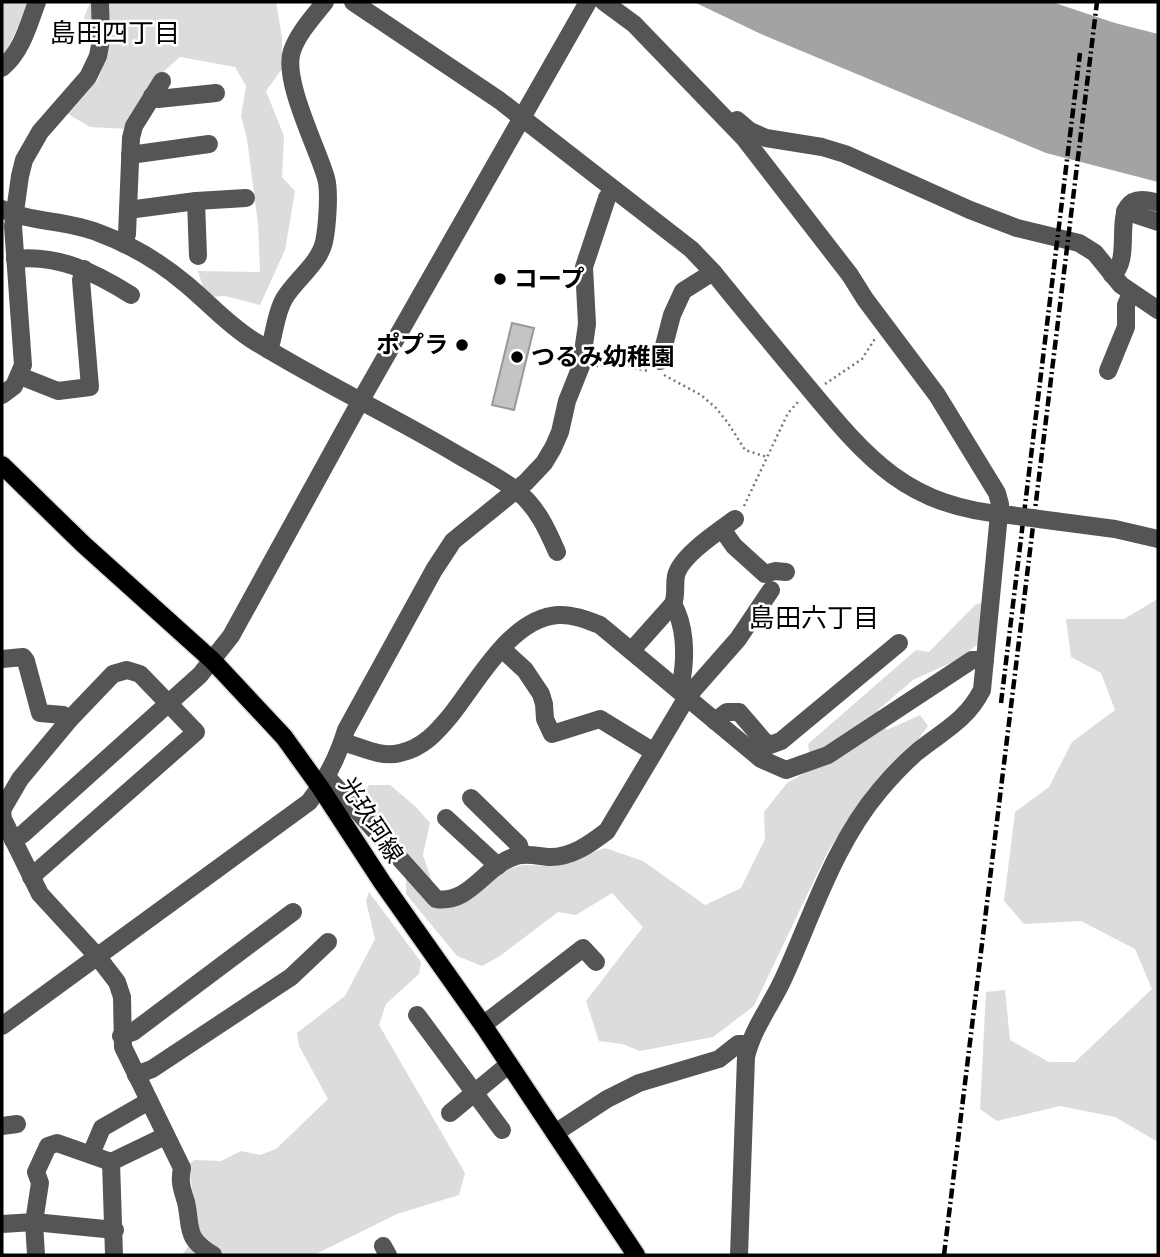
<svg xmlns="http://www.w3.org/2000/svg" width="1160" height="1257" font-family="'Fira Sans Condensed','Noto Sans JP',sans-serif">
<rect width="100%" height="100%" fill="#fff"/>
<g fill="#dcdcdc">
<polygon points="2,2 29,2 7,50 2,55"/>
<polygon points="90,2 276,2 282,37 282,69 266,91 284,136 282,177 295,191 285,250 260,305 225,296 206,297 198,271 260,272 258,224 247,139 241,116 246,86 235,67 180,57 151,83 127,129 90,127 68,114 98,80 108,50 92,38 84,18"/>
<polygon points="1158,591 1158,1142 1115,1117 1060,1106 997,1121 980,1109 986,992 1005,990 1010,1040 1049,1062 1075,1062 1152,989 1135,949 1081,921 1024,924 1004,901 1015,812 1049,787 1072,742 1115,710 1101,673 1071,657 1066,619 1124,619 1156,600"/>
<polygon points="985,601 978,644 959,659 913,680 878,710 887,730 920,715 928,726 915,743 869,789 828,851 754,1006 713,1037 640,1051 622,1044 599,1041 586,1001 643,927 612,893 576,915 558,912 500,956 482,966 457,956 406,894 406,859 361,801 369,785 390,785 415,806 430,823 423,855 435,890 450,905 504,870 523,865 554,866 605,848 643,861 705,905 741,888 765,839 764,812 787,783 812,769 808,744 916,650 929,652 975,605"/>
<path d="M 369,892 L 421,962 L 419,974 L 386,1004 L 379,1025 L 465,1173 L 459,1195 L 397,1214 L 314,1255 L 181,1255 C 205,1234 192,1192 188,1165 L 194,1160 L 221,1161 L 241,1151 L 260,1155 L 276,1149 L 328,1099 L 299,1046 L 297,1033 L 345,996 L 375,939 L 366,901 Z"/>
</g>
<polygon fill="#a3a3a3" points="694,2 1052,2 1115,23 1158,34 1158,182 1046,153 761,34"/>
<polygon fill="#c4c4c4" stroke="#999" stroke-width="2" points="512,323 534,328 514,410 492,405"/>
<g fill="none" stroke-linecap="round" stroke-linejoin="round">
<defs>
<polyline id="major" points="2,465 83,544 213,661 284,737 320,787 382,882 483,1025 636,1255"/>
</defs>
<use href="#major" stroke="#dbdbdb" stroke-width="21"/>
<g stroke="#777" stroke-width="2.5" stroke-dasharray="2 3.5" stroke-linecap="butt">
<polyline points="596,366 620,365 648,371"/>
<polyline points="664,375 701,395 716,408 728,423 745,450 767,457"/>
<polyline points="825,384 862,359 876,337"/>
<polyline points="744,506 788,413 799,401"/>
</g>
<g stroke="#555" stroke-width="18">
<path d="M 353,2 L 499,100 L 691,249 L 713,272 C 742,308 772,344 802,380 C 865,456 904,507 1010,515"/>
<path d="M 604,2 L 634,24 L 744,138 L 850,275 L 865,299 L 937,395 L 997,493 L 1000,504 L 982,690 C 966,721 943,731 917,752 C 904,763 891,777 880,790 C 835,843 813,913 785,975 C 773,1003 753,1027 746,1057 L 739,1255"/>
<path d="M 2,68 C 22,51 28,26 37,2"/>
<polyline points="152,96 158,99 216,93"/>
<polyline points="737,120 750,131 766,138 822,147 845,154 970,210 1017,228 1079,243 1095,253 1121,285 1158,310"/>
<polyline points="130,155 209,144"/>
<polyline points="196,201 198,256"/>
<path d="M 2,209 C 32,223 68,220 99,233 C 129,244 161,263 186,284 C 209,303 228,325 254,341 C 320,382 391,415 458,455 C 477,466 499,477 517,491 C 537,507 547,529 557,552"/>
<polyline points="128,210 196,201 246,198"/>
<polyline points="1125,211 1158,222"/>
<polyline points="124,244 127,234 131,138 134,126 162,81"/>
<path d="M 15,259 C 58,254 96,273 131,295"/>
<path d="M 1112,275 C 1138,257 1101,184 1158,203"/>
<path d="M 269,350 C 275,333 275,315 284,299 C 295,280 319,264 324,242 C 327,228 330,192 326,178 C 318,149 282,80 292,51 C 298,33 314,16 325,2"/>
<polyline points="660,361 672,315 683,291 713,272"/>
<polyline points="1108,371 1126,327 1126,305 1131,293"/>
<polyline points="20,376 58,391 90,387 81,280 84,269"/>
<polyline points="2,395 14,386 23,365 13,226 20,176 24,160 40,132 88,77 98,56 101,40 100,2"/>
<polyline points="1054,521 1115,529 1158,539"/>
<polyline points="722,529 734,546 765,574 775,571 786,572"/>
<path d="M 673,604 C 685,625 686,654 682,678"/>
<polyline points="502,649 525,670 541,694 544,704 545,719 552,734 600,719 654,752"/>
<path d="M 632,650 L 673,604 C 677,594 674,586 676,576 C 680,556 719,531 735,519"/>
<polyline points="2,659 23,657 26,661 40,713 63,715 70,719"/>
<polyline points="715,721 727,712 739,712 763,740 770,745 781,741 899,643"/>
<path d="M 343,742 C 361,747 381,758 400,753 C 423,748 437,732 451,715 C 478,681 511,618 558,615 C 572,614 587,620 600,625 L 761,759 L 786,770 L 828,755 L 972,660 L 985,660"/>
<path d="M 327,777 L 436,899 C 471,904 485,865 516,856 C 526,853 538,856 548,857 C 571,858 590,844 607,831 L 687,697 L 738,639 L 771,590"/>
<polyline points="471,798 519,845 522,855"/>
<path d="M 2,810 L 3,819 L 40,894 L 97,956 L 117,982 L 122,997 L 123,1047 L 182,1168 C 179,1182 182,1189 186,1202 C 192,1229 184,1237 213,1255"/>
<polyline points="2,810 20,779 70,719 113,674 127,670 140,674 196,732 31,877"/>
<polyline points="446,818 498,866"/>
<polyline points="13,840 23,834 200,675 231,636 361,400 588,2"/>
<polyline points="417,1015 502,1130"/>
<polyline points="483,1025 583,948 596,962"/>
<path d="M 2,1026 L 309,802 C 326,780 338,757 346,730 L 434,570 L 453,541 L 526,482 L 544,463 L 553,448 L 560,432 L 567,401 L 581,366 L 587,324 L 584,267 L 607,198 L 613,189"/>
<polyline points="121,1036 133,1032 293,912"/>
<polyline points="136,1075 152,1069 291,977 328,942"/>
<polyline points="450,1113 508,1065"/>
<polyline points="2,1126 17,1124"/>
<polyline points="555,1133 607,1099 639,1083 719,1059 738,1044 749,1044"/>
<polyline points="91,1154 102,1128 149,1101"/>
<polyline points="2,1224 34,1222 115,1230"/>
<polyline points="383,1246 388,1255"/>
<polyline points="36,1255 34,1222 40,1183 36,1172 48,1146 57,1143 111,1162"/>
<polyline points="114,1255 111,1162 165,1136"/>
</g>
<use href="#major" stroke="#000" stroke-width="18"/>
<g stroke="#000" stroke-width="4.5" stroke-dasharray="10 3.5 2 3.5" stroke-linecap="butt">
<polyline points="1001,703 1080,53"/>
<polyline points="944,1255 1097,2"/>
</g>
<polyline stroke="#555" stroke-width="18" points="1010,515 1054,521"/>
</g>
<g fill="#000" stroke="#fff" stroke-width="2.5">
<circle cx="500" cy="279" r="7"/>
<circle cx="462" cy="345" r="7"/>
<circle cx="517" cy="357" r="7"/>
</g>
<g text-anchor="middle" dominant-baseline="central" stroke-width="5" stroke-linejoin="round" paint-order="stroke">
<g font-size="24" font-weight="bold" fill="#000" stroke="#fff" text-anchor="start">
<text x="514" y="279">コープ</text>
<text x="448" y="345" text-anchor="end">ポプラ</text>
<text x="531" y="357">つるみ幼稚園</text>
</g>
<g font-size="24" fill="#000" stroke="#fff">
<text transform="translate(371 820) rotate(57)">光玖珂線</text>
</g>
<g font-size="26" fill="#000" stroke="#fff">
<text x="115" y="33">島田四丁目</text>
<text x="814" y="618">島田六丁目</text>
</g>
</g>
<rect width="1160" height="1257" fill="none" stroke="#000000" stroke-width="7"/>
</svg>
